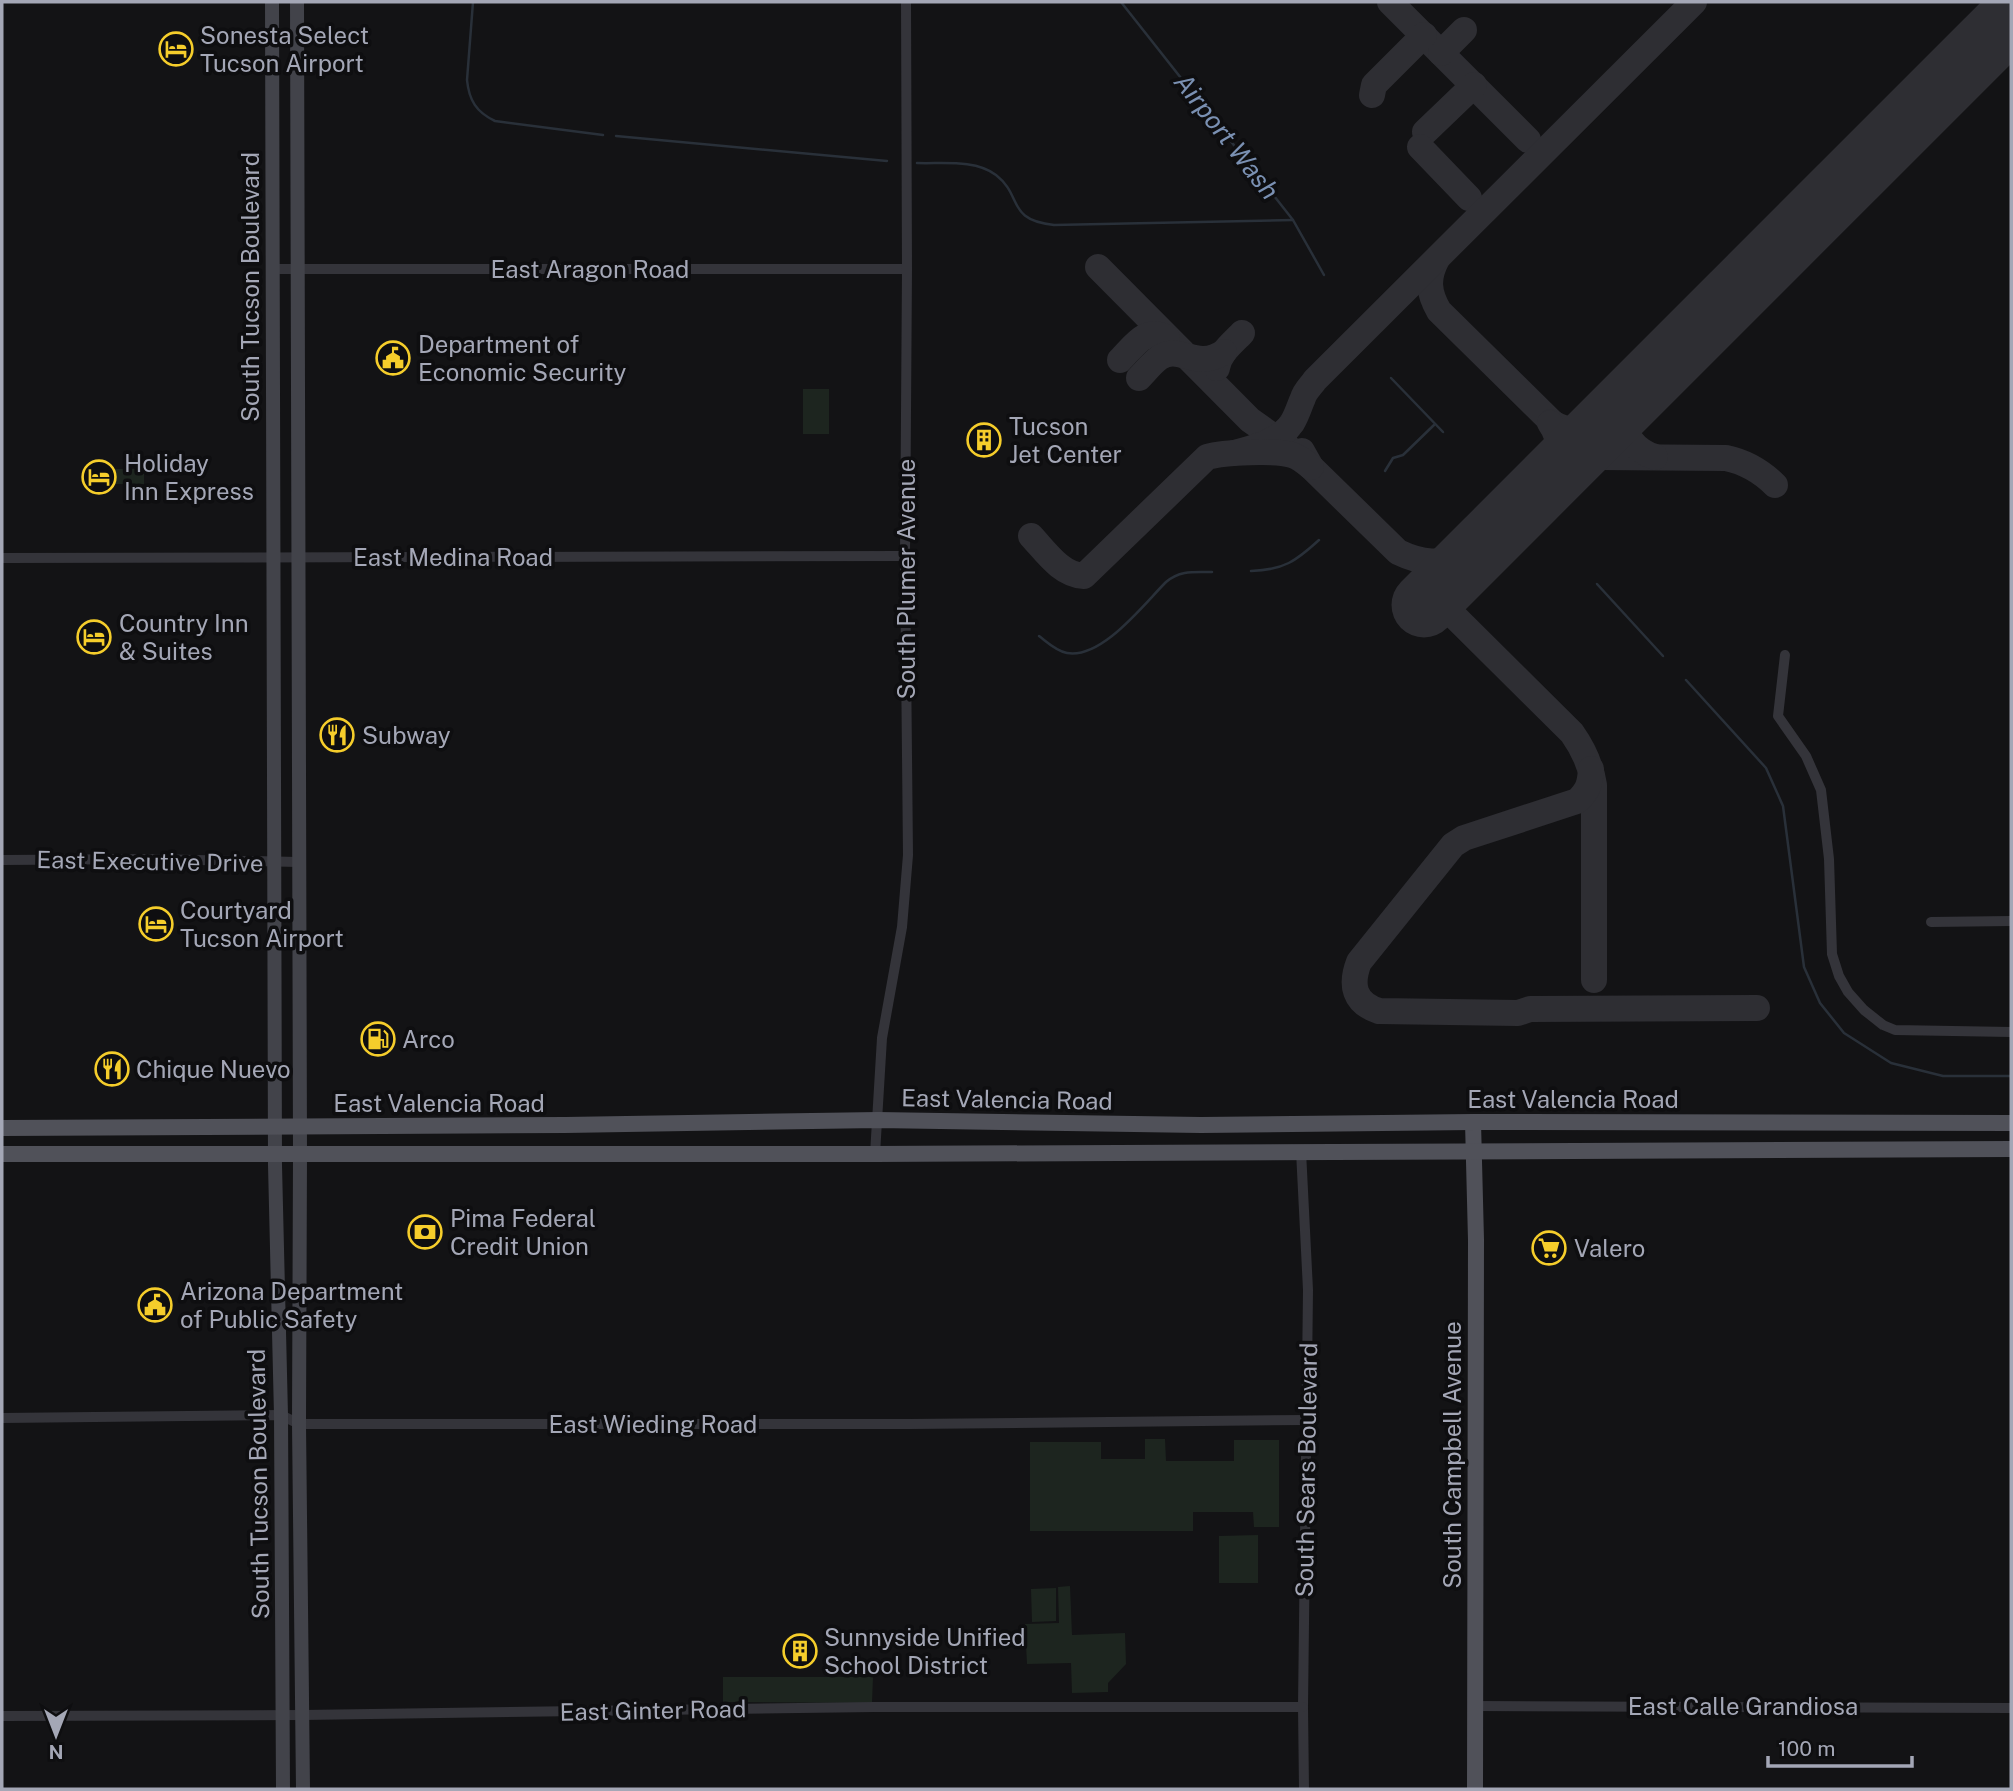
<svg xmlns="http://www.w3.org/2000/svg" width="2013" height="1791" font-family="'Public Sans',sans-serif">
<rect width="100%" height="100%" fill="#131315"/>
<g fill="#1d251f">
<rect x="803" y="389" width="26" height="45"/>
<polygon points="101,469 144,469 144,484 102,484"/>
<polygon points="1145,1439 1165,1439 1166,1461 1234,1461 1234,1440 1279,1440 1279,1527 1254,1527 1253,1512 1193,1512 1193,1531 1030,1531 1030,1442 1101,1442 1101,1459 1145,1459"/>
<polygon points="1258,1535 1258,1583 1219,1583 1219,1536"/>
<polygon points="1070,1586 1072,1635 1125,1633 1126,1664 1108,1683 1108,1692 1072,1693 1071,1663 1027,1664 1025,1624 1059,1623 1058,1587"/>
<polygon points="1056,1588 1056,1621 1032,1622 1031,1589"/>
<polygon points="723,1677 873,1677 872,1703 723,1702"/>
</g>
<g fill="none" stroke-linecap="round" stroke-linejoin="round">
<g stroke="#293039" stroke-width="2.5">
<path d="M 473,2 L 467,80 C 469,100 476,112 495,121 L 603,135"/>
<polyline points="1121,2 1293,220 1324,275"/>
<polyline points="616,136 887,161"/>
<path d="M 917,163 C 942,164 975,159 996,175 C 1023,196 1006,220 1054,225 L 1293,220"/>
<polyline points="1391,378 1443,432"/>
<polyline points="1385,471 1393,458 1403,455 1434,425"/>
<path d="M 1251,571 C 1284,570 1296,561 1319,540"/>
<polyline points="1597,584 1663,656"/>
<path d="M 1039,636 C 1047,642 1056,651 1067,653 C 1102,659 1143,605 1166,582 C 1180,570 1194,572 1212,572"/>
<polyline points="1686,680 1766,768 1783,806 1804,967 1820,1003 1844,1033 1891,1063 1943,1076 2011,1076"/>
</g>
<g stroke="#2e2e33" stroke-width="26">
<polyline points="1390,2 1528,140"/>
<polyline points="1441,53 1464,30"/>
<polyline points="1372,95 1374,85 1424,35"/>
<polyline points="1425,132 1474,85"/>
<polyline points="1420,147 1469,198"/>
<path d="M 1437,259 C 1427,278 1428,292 1439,311 L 1579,449 L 1599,457 L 1726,458 C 1745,462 1761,471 1775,485"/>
<polyline points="1098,267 1250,420 1287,446"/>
<path d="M 1120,360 C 1135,345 1146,326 1167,338"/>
<path d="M 1217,368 C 1219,353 1233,343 1242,333"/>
<path d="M 1139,378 C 1145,372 1152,363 1159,358 C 1180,343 1195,371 1224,352"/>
<path d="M 1633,396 C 1631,401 1627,407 1625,412 C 1620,434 1636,451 1655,457"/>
<path d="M 1551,422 C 1572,435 1587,430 1608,421"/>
<path d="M 1550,423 C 1562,440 1560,457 1553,476"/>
<path d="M 1302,451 L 1311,467 L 1398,552 C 1427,566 1441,562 1471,557"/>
<path d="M 1234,453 C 1254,448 1280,441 1292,423 C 1297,415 1299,407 1303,398 C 1305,391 1311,386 1315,380 L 1694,2"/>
<path d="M 1031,536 C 1046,552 1061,575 1084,576 L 1207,457 C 1224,452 1275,450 1292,455 C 1299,457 1305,462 1311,467"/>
<path d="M 1433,595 L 1572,733 C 1584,750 1591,765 1594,785 L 1594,980"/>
<path d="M 1591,769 C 1590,784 1588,791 1577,801 L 1464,838 L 1453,845 L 1359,962 C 1350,985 1354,1003 1379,1011 L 1518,1013 L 1530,1009 L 1757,1008"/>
</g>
<polyline stroke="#2e2e33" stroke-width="65" points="1424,605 2011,18"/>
<g stroke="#34343a" stroke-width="10">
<polyline points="272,269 907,269"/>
<polyline points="2,558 905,556"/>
<polyline points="1785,655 1778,716 1806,756 1821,790 1829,859 1832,954 1839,976 1848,992 1864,1010 1883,1025 1895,1030 2011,1032"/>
<polyline points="2,860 149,859 298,862"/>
<polyline points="1931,922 2011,921"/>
<polyline points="1301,1151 1308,1290 1303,1707 1304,1789"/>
<polyline points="875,1154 882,1038 902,927 908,855 905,556 907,269 906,2"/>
<polyline points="2,1418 281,1415 299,1424 910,1424 1306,1420"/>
<polyline points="1475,1706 2011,1708"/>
<polyline points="2,1716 302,1715 874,1707 1303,1707"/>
</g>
<g stroke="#42434a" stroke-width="14">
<polyline points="272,2 275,1165 281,1415 283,1789"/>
<polyline points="297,2 300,1154 299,1424 303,1789"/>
</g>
<g stroke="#505159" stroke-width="16">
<polyline points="1473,1122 1476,1240 1475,1789"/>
<polyline points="2,1128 565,1125 878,1120 1201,1125 1473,1122 2011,1123"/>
<polyline points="2,1154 875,1154 2011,1149"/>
</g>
</g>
<defs>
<symbol id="hotel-ring" viewBox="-11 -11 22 22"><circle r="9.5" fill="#0e0e10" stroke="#f5cd2b" stroke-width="1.5"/><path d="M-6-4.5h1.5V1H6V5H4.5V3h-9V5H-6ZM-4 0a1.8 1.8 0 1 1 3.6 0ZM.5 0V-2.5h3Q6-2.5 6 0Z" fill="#f5cd2b"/></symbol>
<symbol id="civic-ring" viewBox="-11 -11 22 22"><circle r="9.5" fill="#0e0e10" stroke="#f5cd2b" stroke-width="1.5"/><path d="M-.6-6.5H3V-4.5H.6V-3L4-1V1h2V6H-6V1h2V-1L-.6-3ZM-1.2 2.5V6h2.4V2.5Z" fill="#f5cd2b"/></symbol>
<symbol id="building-ring" viewBox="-11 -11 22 22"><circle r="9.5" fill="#0e0e10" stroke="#f5cd2b" stroke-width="1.5"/><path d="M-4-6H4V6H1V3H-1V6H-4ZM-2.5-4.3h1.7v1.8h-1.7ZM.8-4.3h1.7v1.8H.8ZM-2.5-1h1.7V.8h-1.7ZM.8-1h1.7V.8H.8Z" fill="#f5cd2b"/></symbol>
<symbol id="restaurant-ring" viewBox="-11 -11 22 22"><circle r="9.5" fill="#0e0e10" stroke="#f5cd2b" stroke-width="1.5"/><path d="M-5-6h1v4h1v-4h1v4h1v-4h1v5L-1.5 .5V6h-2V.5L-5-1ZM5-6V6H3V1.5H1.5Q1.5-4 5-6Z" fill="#f5cd2b"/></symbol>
<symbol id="fuel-ring" viewBox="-11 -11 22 22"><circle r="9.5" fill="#0e0e10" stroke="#f5cd2b" stroke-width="1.5"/><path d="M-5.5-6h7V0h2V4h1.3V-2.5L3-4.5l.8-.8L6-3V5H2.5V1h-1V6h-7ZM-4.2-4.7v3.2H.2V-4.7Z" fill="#f5cd2b"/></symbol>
<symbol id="bank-ring" viewBox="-11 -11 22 22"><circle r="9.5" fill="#0e0e10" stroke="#f5cd2b" stroke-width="1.5"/><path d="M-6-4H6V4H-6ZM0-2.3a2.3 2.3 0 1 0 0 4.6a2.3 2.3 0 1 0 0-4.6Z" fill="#f5cd2b"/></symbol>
<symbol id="supermarket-ring" viewBox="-11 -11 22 22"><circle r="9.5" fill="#0e0e10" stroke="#f5cd2b" stroke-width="1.5"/><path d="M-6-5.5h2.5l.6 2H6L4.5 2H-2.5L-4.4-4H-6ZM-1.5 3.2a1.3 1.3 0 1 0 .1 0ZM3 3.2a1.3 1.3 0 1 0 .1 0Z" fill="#f5cd2b"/></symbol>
</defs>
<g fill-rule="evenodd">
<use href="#hotel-ring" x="157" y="30" width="38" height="38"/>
<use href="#civic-ring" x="374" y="339" width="38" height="38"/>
<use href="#building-ring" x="965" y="421" width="38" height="38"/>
<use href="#hotel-ring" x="80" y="458" width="38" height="38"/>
<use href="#hotel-ring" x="75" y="618" width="38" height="38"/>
<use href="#restaurant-ring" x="318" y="716" width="38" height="38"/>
<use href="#hotel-ring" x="137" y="905" width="38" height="38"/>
<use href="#fuel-ring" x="359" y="1020" width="38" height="38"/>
<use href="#restaurant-ring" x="93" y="1050" width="38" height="38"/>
<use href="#bank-ring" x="406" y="1213" width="38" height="38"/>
<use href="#supermarket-ring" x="1530" y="1229" width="38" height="38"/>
<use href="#civic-ring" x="136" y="1286" width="38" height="38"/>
<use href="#building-ring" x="781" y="1632" width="38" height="38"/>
</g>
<g text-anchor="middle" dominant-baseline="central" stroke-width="7" stroke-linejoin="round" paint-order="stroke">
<g font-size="24" fill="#a4a7b6" stroke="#0e0e10" text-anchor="start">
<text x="200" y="35">Sonesta Select<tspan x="200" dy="28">Tucson Airport</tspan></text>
<text x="418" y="344">Department of<tspan x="418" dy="28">Economic Security</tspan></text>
<text x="1009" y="426">Tucson<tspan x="1009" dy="28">Jet Center</tspan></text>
<text x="124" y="463">Holiday<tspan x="124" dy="28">Inn Express</tspan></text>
<text x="119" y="623">Country Inn<tspan x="119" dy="28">&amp; Suites</tspan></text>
<text x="362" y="735">Subway</text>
<text x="180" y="910">Courtyard<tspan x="180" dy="28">Tucson Airport</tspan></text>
<text x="402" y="1039">Arco</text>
<text x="136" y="1069">Chique Nuevo</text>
<text x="450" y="1218">Pima Federal<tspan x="450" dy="28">Credit Union</tspan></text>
<text x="1574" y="1248">Valero</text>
<text x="180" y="1291">Arizona Department<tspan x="180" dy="28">of Public Safety</tspan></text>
<text x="824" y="1637">Sunnyside Unified<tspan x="824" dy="28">School District</tspan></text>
</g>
<g font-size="24" fill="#a4a7b6" stroke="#0e0e10">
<text x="590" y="269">East Aragon Road</text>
<text transform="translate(250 287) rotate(-90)">South Tucson Boulevard</text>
<text x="453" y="557">East Medina Road</text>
<text transform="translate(906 579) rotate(-90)">South Plumer Avenue</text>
<text transform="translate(150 861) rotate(1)">East Executive Drive</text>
<text transform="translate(1007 1099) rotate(1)">East Valencia Road</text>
<text x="1573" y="1099">East Valencia Road</text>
<text x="439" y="1103">East Valencia Road</text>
<text x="653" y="1424">East Wieding Road</text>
<text transform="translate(1452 1455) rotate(-90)">South Campbell Avenue</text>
<text transform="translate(1306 1470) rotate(-89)">South Sears Boulevard</text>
<text transform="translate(258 1484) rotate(-91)">South Tucson Boulevard</text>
<text x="1743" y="1706">East Calle Grandiosa</text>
<text transform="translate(653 1710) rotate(-1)">East Ginter Road</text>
</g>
<g font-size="26" font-style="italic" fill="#7a90b2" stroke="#0e0e10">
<text transform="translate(1227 136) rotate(52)">Airport Wash</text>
</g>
</g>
<rect width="2013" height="1791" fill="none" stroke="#a4a7b6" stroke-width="7"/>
<g transform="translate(56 1735) rotate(180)" stroke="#0e0e10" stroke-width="5" paint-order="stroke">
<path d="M0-5L12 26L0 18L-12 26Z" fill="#a4a7b6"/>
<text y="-10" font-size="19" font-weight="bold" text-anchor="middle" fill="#a4a7b6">N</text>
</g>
<path d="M1768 1756v10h144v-10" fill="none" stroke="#a4a7b6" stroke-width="3.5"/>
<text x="1778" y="1756" font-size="21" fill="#a4a7b6" stroke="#0e0e10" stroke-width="5" paint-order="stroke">100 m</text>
</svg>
